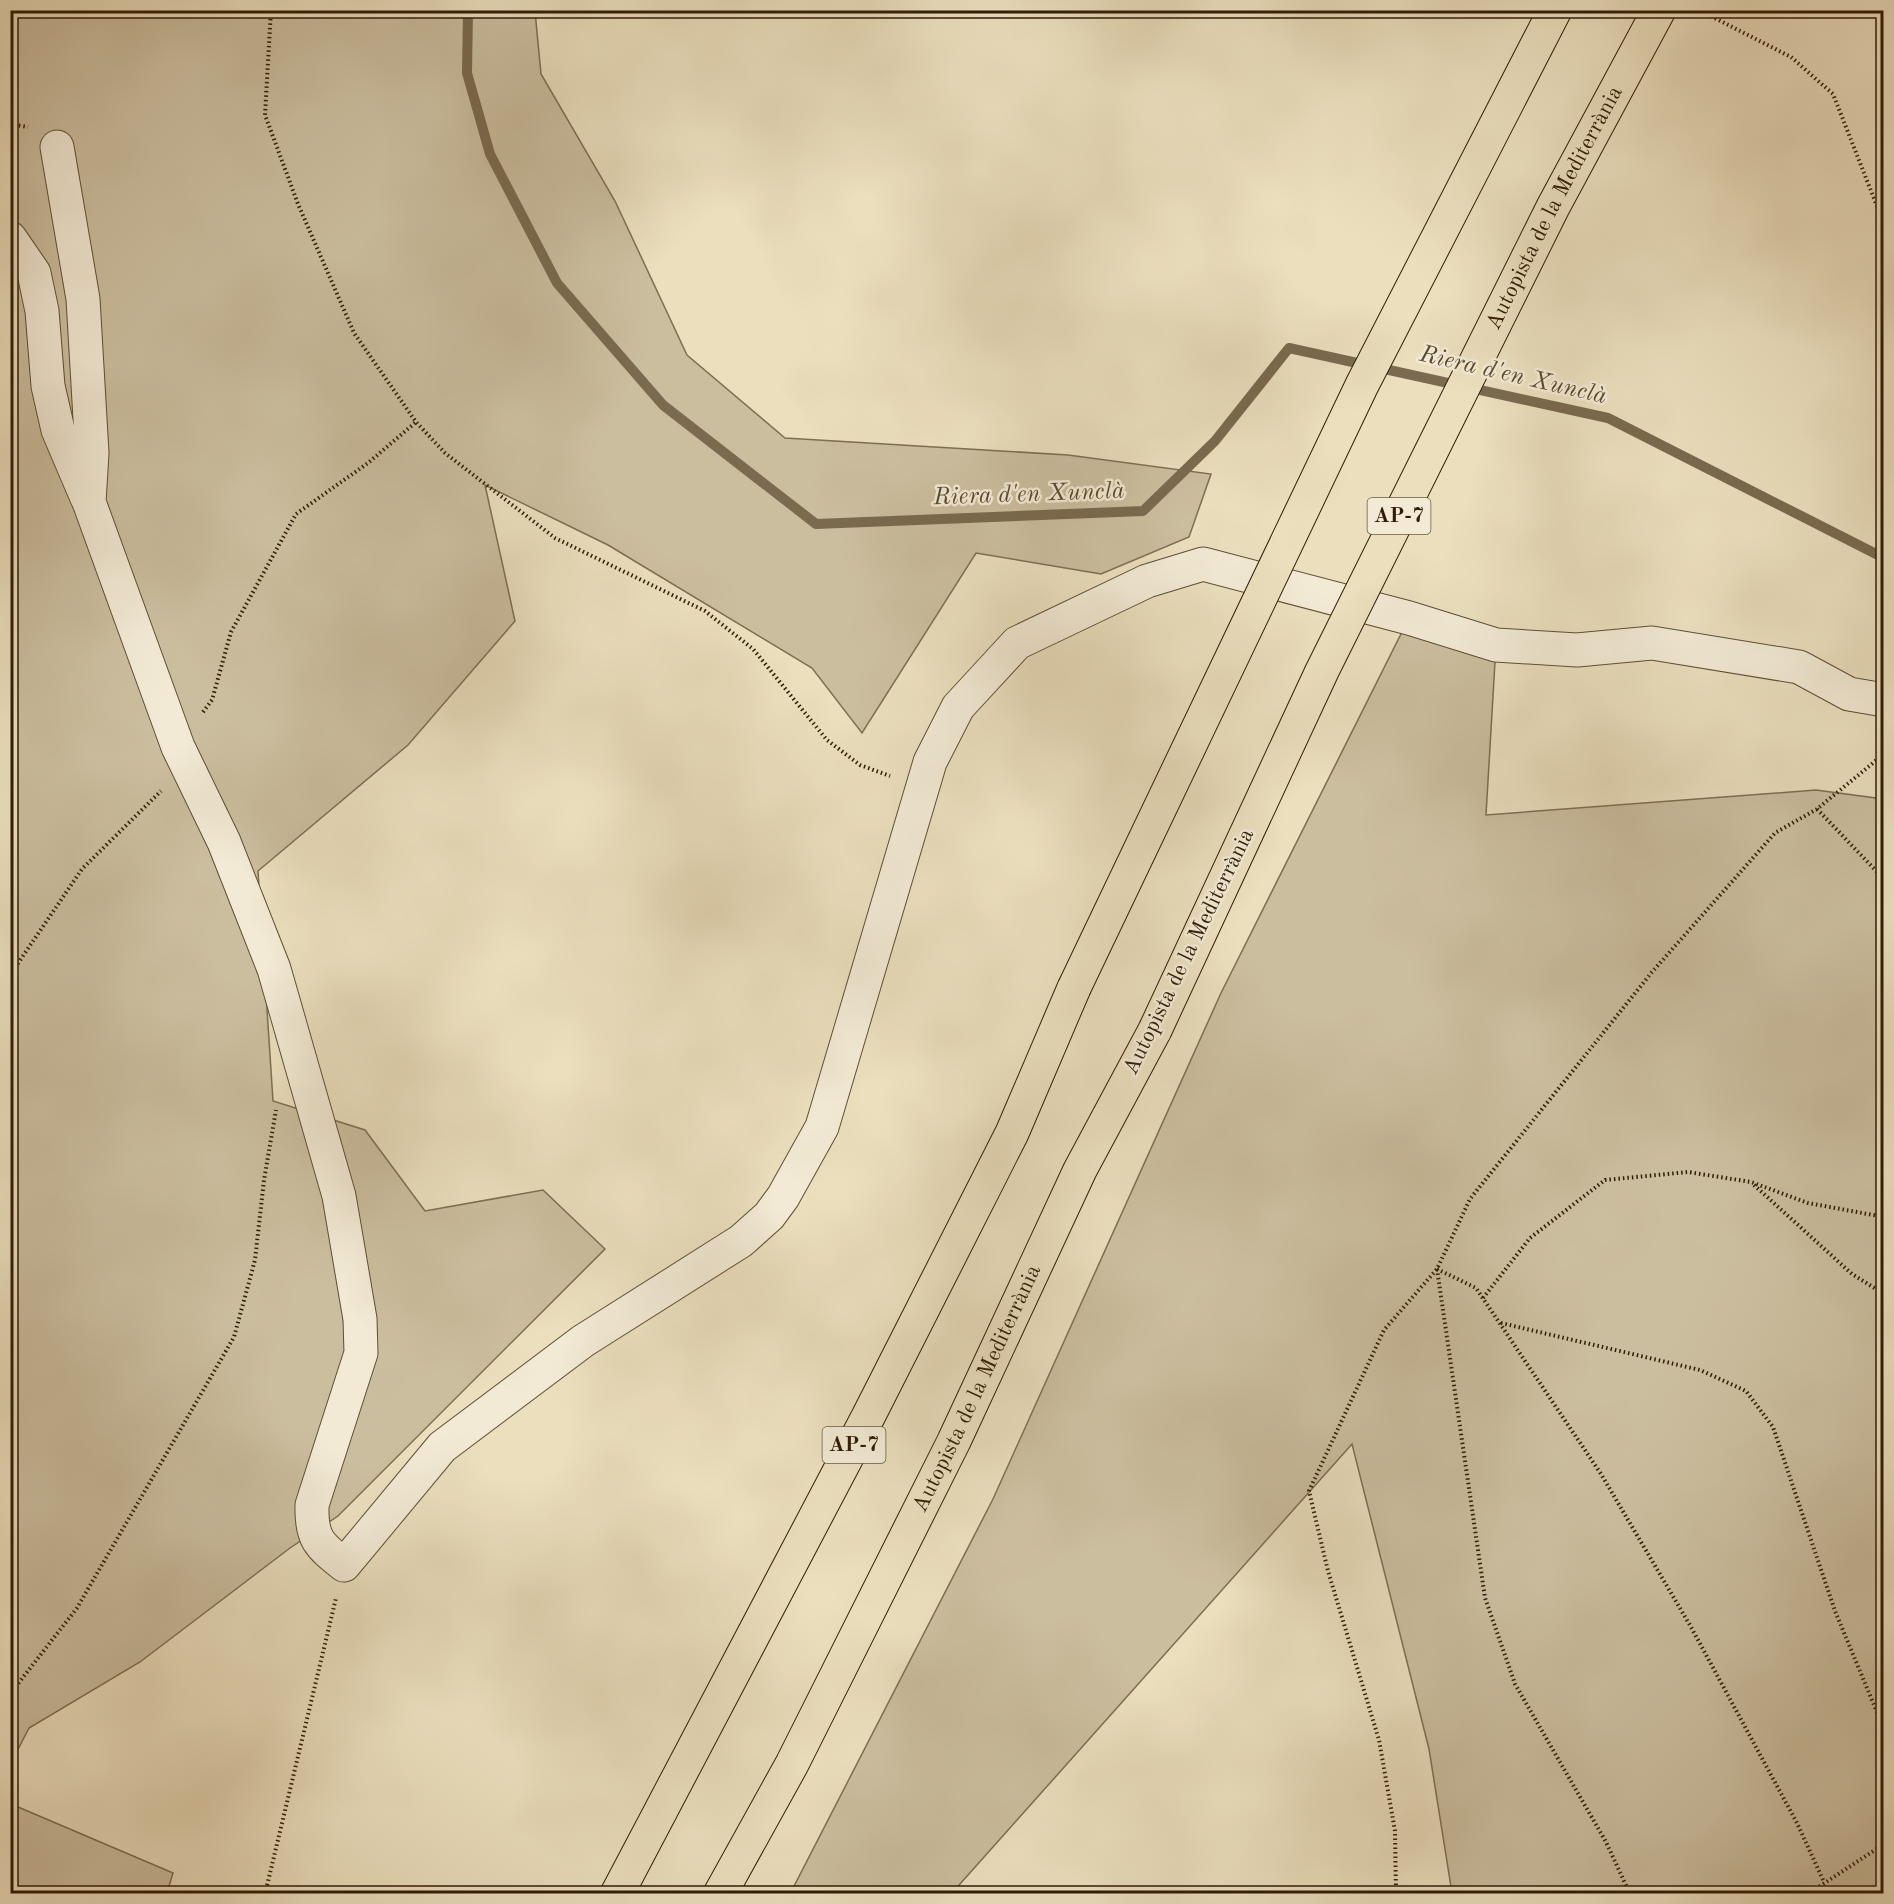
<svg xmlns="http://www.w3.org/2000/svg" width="1894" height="1904" font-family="'Old Standard TT',serif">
<rect width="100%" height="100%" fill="#ebdfbe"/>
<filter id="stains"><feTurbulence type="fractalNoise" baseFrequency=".00333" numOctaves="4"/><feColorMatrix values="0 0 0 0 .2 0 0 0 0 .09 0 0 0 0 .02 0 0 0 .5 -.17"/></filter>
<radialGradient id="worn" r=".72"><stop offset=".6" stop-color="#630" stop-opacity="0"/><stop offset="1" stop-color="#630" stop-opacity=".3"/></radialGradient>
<g fill="#cbbe9f" stroke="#7e6e52" stroke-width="1.5">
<polygon points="11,11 535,11 541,74 615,201 687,355 785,438 1068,455 1211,474 1189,537 1101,574 976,553 862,733 812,668 608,545 485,485 515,621 408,745 258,871 273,1101 365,1130 425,1211 543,1190 605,1249 338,1516 290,1548 140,1662 29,1728 11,1763"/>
<polygon points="1409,618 1496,645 1486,815 1816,790 1883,799 1883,1893 1452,1893 1429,1749 1352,1444 952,1893 790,1894 993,1499 1221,993"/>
<polygon points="11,1804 173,1873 167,1893 11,1893"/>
</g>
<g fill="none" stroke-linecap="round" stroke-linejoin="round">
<polyline stroke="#7a6a4f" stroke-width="10" points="468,10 467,73 490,154 557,283 663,405 816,524 1143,511 1215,441 1289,348 1608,418 1884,558"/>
<defs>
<g id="minor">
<path d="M 57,147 L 83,299 L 92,453 L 89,502 L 178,747 L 224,842 L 274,969 L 339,1196 L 360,1319 L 361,1353 L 312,1505 C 311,1539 319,1545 344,1565 L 442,1447 L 583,1341 L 741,1241 L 769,1216 L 783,1197 L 822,1127 L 930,762 L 958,707 L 1017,643 L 1147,581 L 1203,564 L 1409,618 L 1496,645 L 1577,650 L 1652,643 L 1799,667 L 1849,694 L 1884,700"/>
<polyline points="10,238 34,273 42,311 48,386 58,430 87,498"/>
</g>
<g id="highway">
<polyline points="617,1894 869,1415 1012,1133 1074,988"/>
<path id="s1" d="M 720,1894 L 792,1764 L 954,1441 L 1080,1170 L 1155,1030"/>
</g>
</defs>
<use href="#minor" stroke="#5f4e34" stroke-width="35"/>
<use href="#highway" stroke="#301d06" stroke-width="35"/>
<g stroke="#301d06" stroke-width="4" stroke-dasharray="1.5 3" stroke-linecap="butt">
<polyline points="271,10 265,115 298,204 354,333 416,422 445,453 555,538 705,611 753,649 827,740 860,765 890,776"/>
<polyline points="1699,10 1791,57 1833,94 1884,224"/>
<polyline points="10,124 28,127"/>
<polyline points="203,712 212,700 231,632 296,514 368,463 416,422"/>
<polyline points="1817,809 1884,879"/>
<polyline points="10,975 82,869 161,791"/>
<polyline points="1754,1185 1852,1274 1884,1294"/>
<polyline points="1437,1269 1476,1288 1601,1474 1691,1627 1797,1823 1824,1882"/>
<polyline points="1437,1269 1485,1598 1515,1684 1606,1842 1630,1894"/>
<polyline points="1483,1298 1530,1238 1605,1180 1688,1172 1751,1182 1808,1203 1884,1217"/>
<polyline points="1501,1323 1700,1370 1746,1391 1773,1427 1835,1611 1884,1729"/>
<polyline points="10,1694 77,1608 234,1337 255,1260 264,1180 276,1110"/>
<polyline points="265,1894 336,1598"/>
<polyline points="1396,1894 1395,1831 1379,1740 1328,1571 1309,1491 1384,1330 1437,1269 1470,1199 1652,972 1775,833 1817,809 1884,754"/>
<polyline points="1808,1894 1884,1844"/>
</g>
<use href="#minor" stroke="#f2ead5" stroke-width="33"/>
<use href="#highway" stroke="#ebdfbe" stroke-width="33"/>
<defs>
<g id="highway-bridge">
<polyline points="1074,988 1362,385 1555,10"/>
<path id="s2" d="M 1155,1030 L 1322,671 L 1553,207 L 1659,10"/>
</g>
</defs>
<use href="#highway-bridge" stroke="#301d06" stroke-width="35" stroke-linecap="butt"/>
<use href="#highway-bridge" stroke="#ebdfbe" stroke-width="33"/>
</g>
<g text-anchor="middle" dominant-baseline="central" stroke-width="5" stroke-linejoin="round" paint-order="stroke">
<g fill="#f2ead5" stroke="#6a5a44" stroke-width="1.5">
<rect x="1367.5" y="498" width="63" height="36" rx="4.5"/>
<rect x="822.5" y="1427" width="63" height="36" rx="4.5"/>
</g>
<g font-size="21" font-weight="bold" fill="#301d06">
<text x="1399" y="516">AP-7</text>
<text x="854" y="1445">AP-7</text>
</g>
<g font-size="22" fill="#301d06" stroke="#f2ead5">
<text stroke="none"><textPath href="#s2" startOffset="914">Autopista de la Mediterrània</textPath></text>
<text transform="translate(1189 952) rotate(-64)">Autopista de la Mediterrània</text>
<text stroke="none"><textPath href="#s1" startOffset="567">Autopista de la Mediterrània</textPath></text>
</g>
<g font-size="24" font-style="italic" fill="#5b4a30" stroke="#f2ead5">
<text transform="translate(1513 376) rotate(13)">Riera d'en Xunclà</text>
<text transform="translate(1029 495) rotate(-2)">Riera d'en Xunclà</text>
</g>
</g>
<rect width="1894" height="1904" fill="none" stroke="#ebdfbe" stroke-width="36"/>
<rect x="12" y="12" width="1870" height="1880" fill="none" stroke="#301d06" stroke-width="3"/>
<rect x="18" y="18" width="1858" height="1868" fill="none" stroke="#301d06" stroke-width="1.5"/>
<rect width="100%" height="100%" filter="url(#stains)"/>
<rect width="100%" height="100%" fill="url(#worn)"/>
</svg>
